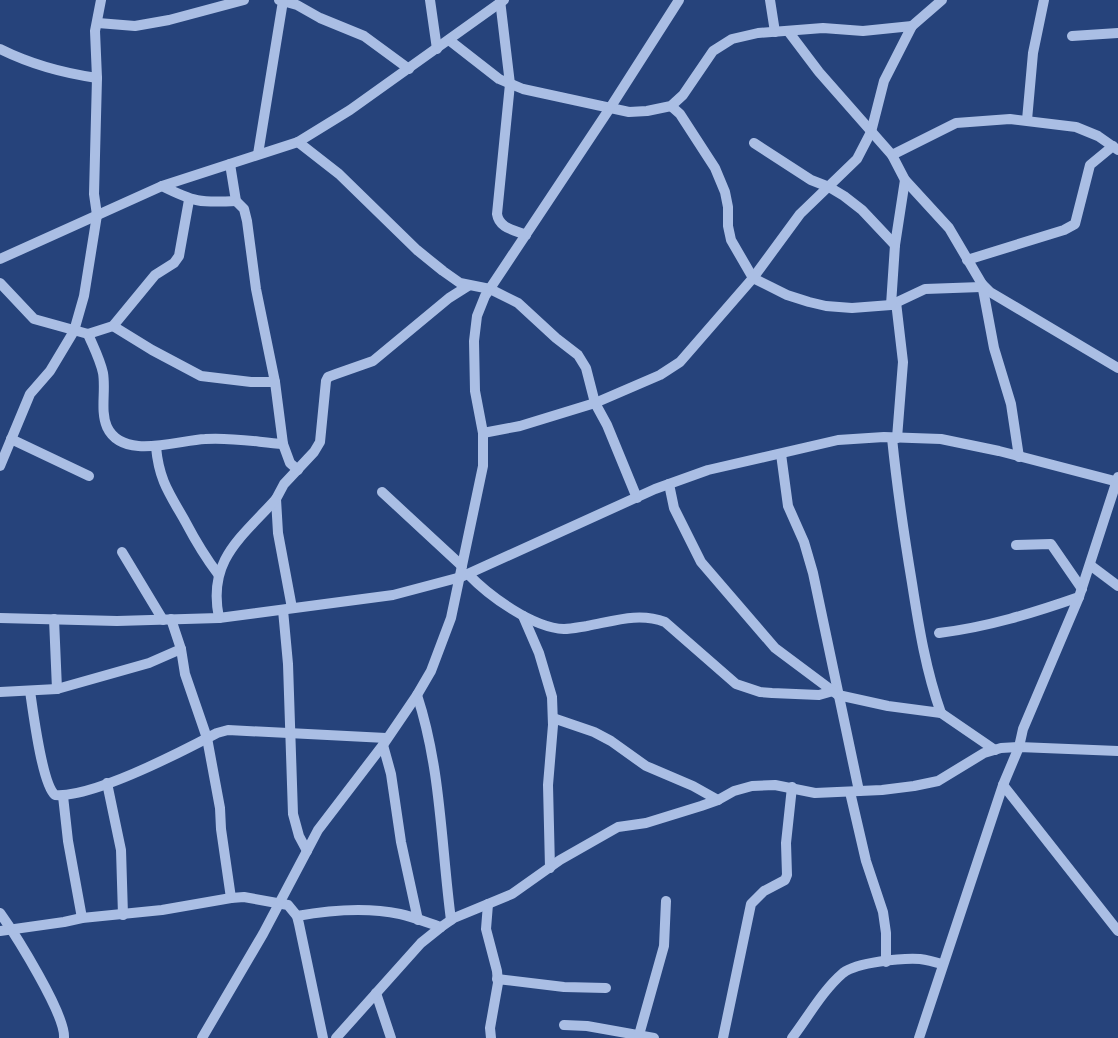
<svg xmlns="http://www.w3.org/2000/svg" width="1118" height="1038" font-family="'Golos Text',sans-serif">
<rect width="100%" height="100%" fill="#26437b"/>
<g fill="none" stroke-linecap="round" stroke-linejoin="round">
<g stroke="#aabee4" stroke-width="10">
<polyline points="279,0 297,5 320,18 364,36 409,69"/>
<polyline points="430,0 437,49"/>
<path d="M 500,0 L 510,84 L 497,214 C 499,228 514,230 526,235"/>
<polyline points="770,0 775,32"/>
<polyline points="98,23 135,26 169,20 244,0"/>
<polyline points="788,31 819,72 892,155 905,180 949,228 982,284 990,292 1118,368"/>
<polyline points="1072,36 1118,33"/>
<polyline points="449,40 499,79 523,89 629,112 647,111 671,106 683,95 713,51 732,39 758,33 823,28 863,31 912,26"/>
<path d="M 0,49 C 32,65 62,73 97,78"/>
<polyline points="671,106 680,114 715,168 725,192 728,207 728,226 731,240 753,278 787,295 809,302 826,306 852,308 891,305 925,289 981,287"/>
<polyline points="1027,120 1033,53 1044,0"/>
<polyline points="298,142 339,174 417,250 443,271 460,283 490,289 518,303 556,338 578,355 586,368 595,403 607,425 637,498"/>
<polyline points="754,143 811,180 829,187 844,196 862,210 895,245"/>
<polyline points="258,154 283,1"/>
<polyline points="892,155 956,123 1010,119 1076,127 1098,136 1118,150"/>
<polyline points="230,164 236,201 244,209 247,221 256,289 275,382 283,444 290,463 298,470"/>
<path d="M 162,186 C 194,202 200,203 236,201"/>
<polyline points="0,259 162,186 298,142 350,110 504,0"/>
<polyline points="967,260 1064,230 1075,224 1090,165 1113,146"/>
<polyline points="0,283 34,319 88,334 113,326 155,275 174,263 179,256 189,200"/>
<polyline points="982,284 994,348 1011,404 1019,457"/>
<polyline points="896,302 903,362 897,438"/>
<polyline points="891,305 895,245 905,180"/>
<polyline points="113,326 152,350 201,376 251,382 275,382"/>
<path d="M 88,334 C 93,346 100,359 103,373 C 106,390 100,411 107,427 C 123,461 178,440 205,439 C 231,437 257,442 283,444"/>
<polyline points="483,433 520,426 595,403 660,375 680,362 753,278 800,214 857,159 871,132 884,81 912,26 942,0"/>
<path d="M 892,438 C 897,487 904,535 912,583 C 919,628 926,671 941,713"/>
<polyline points="11,439 89,476"/>
<path d="M 156,447 C 159,480 169,493 185,521 C 195,540 205,557 218,574"/>
<polyline points="781,454 788,506 804,542 813,573 859,791"/>
<polyline points="0,466 30,394 50,371 74,331 84,296 97,215 94,194 97,78 95,31 101,0"/>
<polyline points="669,484 674,508 701,562 775,648 838,695 888,706 941,713 995,750"/>
<polyline points="382,492 462,566"/>
<polyline points="1016,545 1051,544 1082,589"/>
<polyline points="122,552 163,620"/>
<polyline points="1090,565 1118,586"/>
<path d="M 468,574 C 489,596 533,628 564,629 C 571,629 580,627 587,626 C 614,621 639,612 665,622 L 736,684 L 760,692 L 772,693 L 819,695 L 833,691"/>
<polyline points="292,608 278,533 276,499 284,484 314,452 320,442 326,381 328,377 336,374 373,361 449,298 468,286"/>
<polyline points="283,610 288,664 293,814 299,836 307,851"/>
<polyline points="523,616 539,653 552,697 553,725 548,785 550,868"/>
<polyline points="0,618 117,621 219,618 393,595 461,577 655,489 708,470 838,440 884,437 941,439 999,451 1118,482"/>
<path d="M 219,618 C 207,560 241,538 276,499"/>
<polyline points="54,619 57,689"/>
<polyline points="171,619 181,649 185,674 207,738 220,808 221,829 231,898"/>
<path d="M 939,633 C 988,627 1033,613 1079,597"/>
<path d="M 30,691 C 33,711 42,784 55,795 C 92,798 183,751 217,733 L 228,730 L 386,738"/>
<polyline points="0,692 57,689 149,663 181,649"/>
<path d="M 417,695 C 441,768 441,844 451,920"/>
<polyline points="553,718 594,732 611,741 646,766 693,786 718,800"/>
<polyline points="383,745 391,774 401,842 418,920"/>
<polyline points="107,783 121,850 123,915"/>
<polyline points="1003,785 1118,931"/>
<polyline points="850,792 866,861 883,912 886,933 886,962"/>
<polyline points="63,796 68,841 82,918"/>
<polyline points="488,904 486,929 497,971 498,983 490,1028 491,1038"/>
<path d="M 0,913 C 15,934 66,1015 64,1038"/>
<path d="M 297,916 C 330,910 367,907 400,914 C 414,917 428,923 441,927"/>
<polyline points="0,931 64,922 82,918 162,910 231,898 244,897 288,905 297,916 299,924 323,1038"/>
<polyline points="497,979 564,987 606,988"/>
<polyline points="376,993 391,1038"/>
<polyline points="564,1025 587,1026 654,1038"/>
<polyline points="639,1035 664,946 666,901"/>
<polyline points="202,1038 263,934 318,830 383,745 417,695 431,671 451,618 483,466 483,433 475,391 474,341 477,316 485,296 610,108 679,0"/>
<polyline points="336,1038 421,943 441,927 454,918 512,894 560,860 618,827 646,823 701,806 718,800 734,791 752,786 775,785 815,793 882,790 914,786 938,781 984,753 1001,748 1019,747 1118,751"/>
<polyline points="723,1038 751,904 764,891 785,880 787,875 786,843 792,787"/>
<path d="M 792,1038 C 808,1017 823,990 843,973 C 857,962 902,958 920,959 C 927,960 935,962 942,964"/>
<polyline points="919,1038 1003,785 1019,747 1023,729 1079,597 1118,477"/>
</g>
</g>
</svg>
